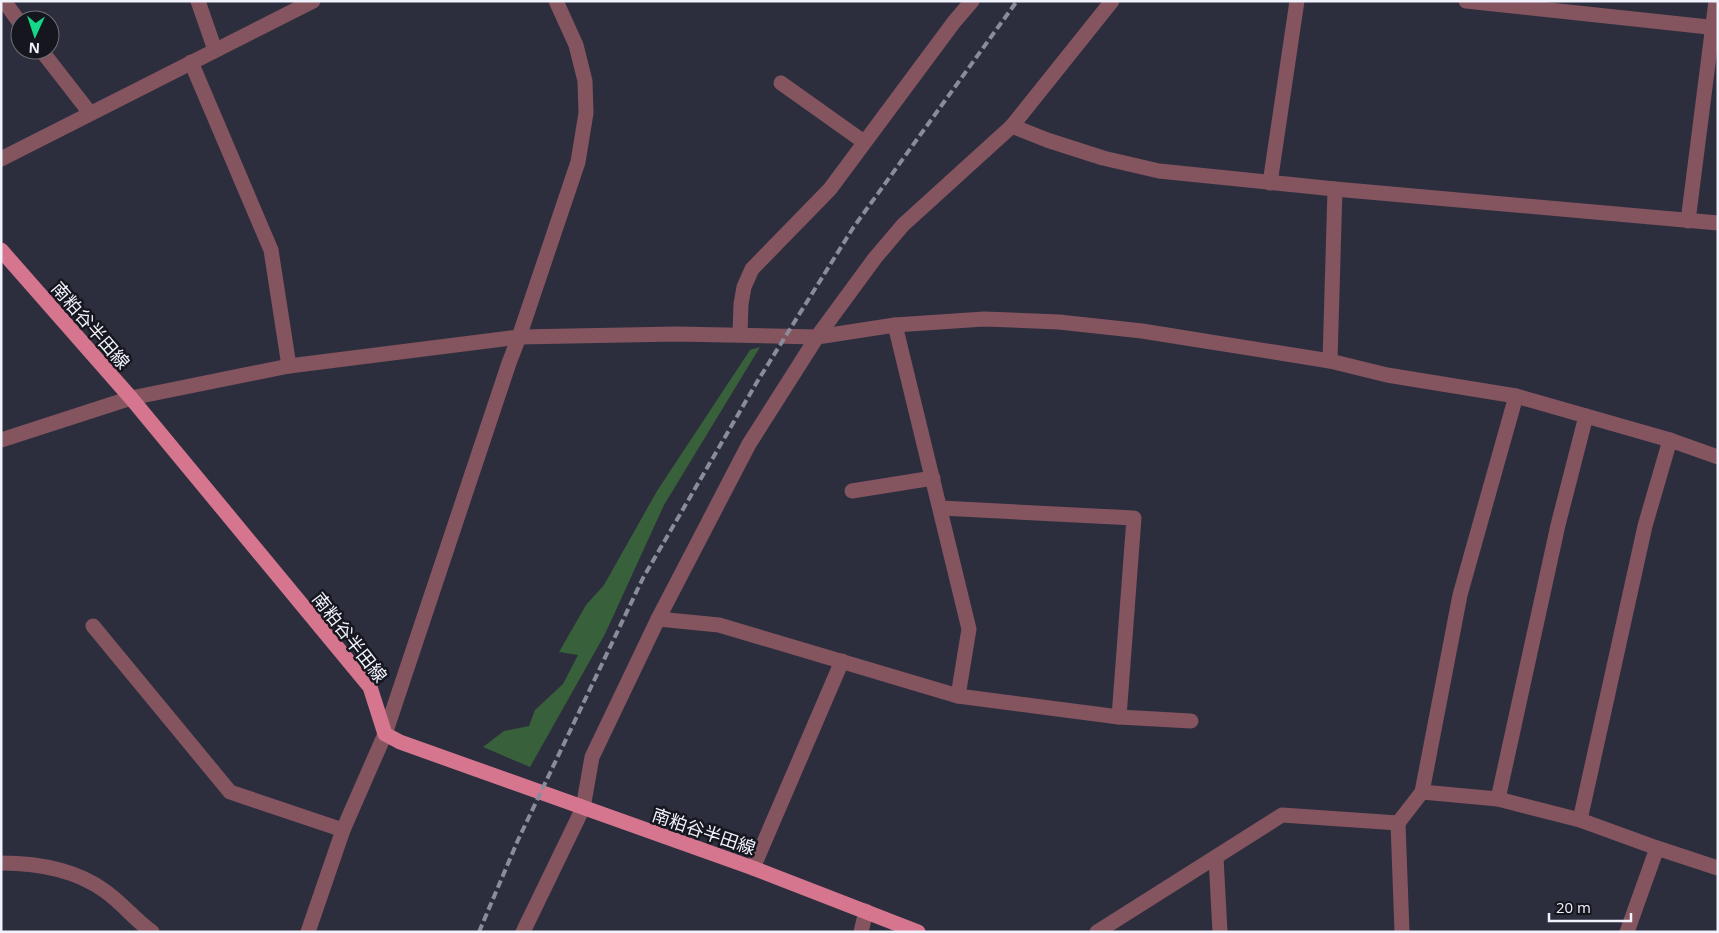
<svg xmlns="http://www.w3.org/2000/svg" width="1719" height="933" font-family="'Open Sans','Noto Sans JP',sans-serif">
<rect width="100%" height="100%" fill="#2c2e3e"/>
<polygon fill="#38603a" points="760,347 664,505 605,634 530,767 483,747 504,731 529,726 535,710 563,684 578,655 559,652 586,605 604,585 657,491 750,350"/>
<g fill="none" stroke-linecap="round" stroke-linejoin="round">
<g stroke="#84545f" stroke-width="15">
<polyline points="4,1 20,23"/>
<polyline points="198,1 215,50"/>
<polyline points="1466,1 1718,28"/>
<polyline points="41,50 90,113"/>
<polyline points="191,62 271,250 289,366"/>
<polyline points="781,83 864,142"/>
<polyline points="1012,126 1047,140 1103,158 1159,171 1335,189 1718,223"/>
<polyline points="1,159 313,1"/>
<polyline points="1270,183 1297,1"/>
<polyline points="1688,221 1716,1"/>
<polyline points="895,325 969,629 958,696"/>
<polyline points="740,334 741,304 744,287 752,269 830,189 954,22 972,1"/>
<polyline points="1330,361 1335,189"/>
<polyline points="1,440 131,398 289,366 519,337 677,334 817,337 895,325 984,319 1059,322 1142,331 1330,361 1387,375 1516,396 1670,440 1718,457"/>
<polyline points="852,491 933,478"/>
<polyline points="941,508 1134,518 1119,717"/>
<polyline points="658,619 719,625 958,696 1119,717 1191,721"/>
<polyline points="93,626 230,792 343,830"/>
<polyline points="1422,792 1498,799 1580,820 1657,848 1718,868"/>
<polyline points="1498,799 1558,525 1586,416"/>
<polyline points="1580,820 1645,526 1670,440"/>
<polyline points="1398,823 1402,932"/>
<polyline points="1216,858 1220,932"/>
<path d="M 1,863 C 37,863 76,870 105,891 C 122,903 135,920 152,932"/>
<polyline points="753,868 842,661"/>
<polyline points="308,932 343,830 385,734 509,363 519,337 578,162 586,113 585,81 576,45 556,1"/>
<polyline points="523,932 583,808 592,757 658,619 749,444 817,337 875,258 903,225 1012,126 1112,1"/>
<polyline points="861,932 866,911"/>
<polyline points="1097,932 1282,815 1398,823 1422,792 1460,595 1516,396"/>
<polyline points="1627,932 1657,848"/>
</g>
<polyline stroke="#d5768e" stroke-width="15" points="1,250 131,398 370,687 385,734 400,742 753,868 918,932"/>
<polyline stroke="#8a8c99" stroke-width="4" stroke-dasharray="8 4" stroke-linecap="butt" points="479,932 518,840 643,578 757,382 853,228 1017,1"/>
</g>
<g text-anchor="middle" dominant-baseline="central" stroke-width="5" stroke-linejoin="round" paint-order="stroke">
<g font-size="18" fill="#f0f2fc" stroke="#16171e">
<text transform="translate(91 325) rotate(49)">南粕谷半田線</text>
<text transform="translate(350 637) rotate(52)">南粕谷半田線</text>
<text transform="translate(704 831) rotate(19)">南粕谷半田線</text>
</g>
</g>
<rect width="1719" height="933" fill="none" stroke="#f0f2fc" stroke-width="5"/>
<g transform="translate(35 35) rotate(183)"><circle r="24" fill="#16171e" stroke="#6d6f77"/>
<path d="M0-4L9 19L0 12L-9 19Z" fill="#15d989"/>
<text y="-8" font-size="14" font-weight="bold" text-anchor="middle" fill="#f0f2fc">N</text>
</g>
<path d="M1549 913v8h82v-8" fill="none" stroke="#f0f2fc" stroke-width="2.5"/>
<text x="1556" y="913" font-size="15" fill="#f0f2fc" stroke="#16171e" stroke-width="4" paint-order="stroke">20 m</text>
</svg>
